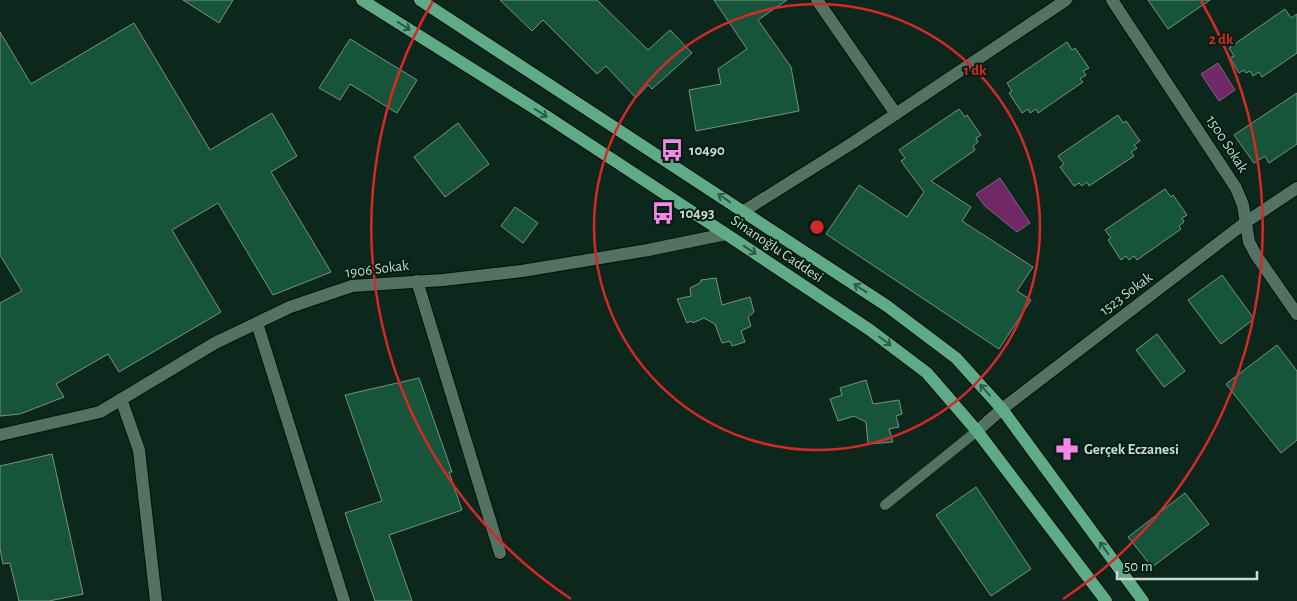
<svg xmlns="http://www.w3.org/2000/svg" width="1297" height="601" font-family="'Alegreya Sans',sans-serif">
<rect width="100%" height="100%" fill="#0c281c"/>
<g fill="#702966" stroke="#8b5e86">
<polygon points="1218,63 1235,90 1219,101 1201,74"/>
<polygon points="1000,178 1030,223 1017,232 985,206 976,194"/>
</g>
<g fill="#17553b" stroke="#759383">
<polygon points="183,0 233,0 219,23"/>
<polygon points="500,0 597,0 648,50 670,30 692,53 652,89 648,85 636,98 606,66 597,74 543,20 532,31"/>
<polygon points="714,0 787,0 758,20 791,67 799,111 696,131 689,90 721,84 718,69 747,49"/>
<polygon points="1148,0 1210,0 1168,29"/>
<polygon points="1285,9 1291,18 1297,14 1297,53 1262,77 1259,72 1253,76 1250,71 1246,73 1244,70 1239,73 1230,58 1234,56 1229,48"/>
<polygon points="134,23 210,150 272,113 297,156 271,172 331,272 273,295 218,203 172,230 221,312 119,372 108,354 56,384 64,397 20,414 0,416 0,303 22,291 0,255 0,32 31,84"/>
<polygon points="350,39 417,80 397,113 350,84 340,100 319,88"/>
<polygon points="1067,42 1072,50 1075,48 1089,68 1083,71 1086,75 1080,79 1083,82 1038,113 1036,109 1030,113 1028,109 1022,113 1009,93 1012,91 1007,83"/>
<polygon points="1297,93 1297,144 1269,163 1265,156 1254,163 1234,135"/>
<polygon points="959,109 965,117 967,115 981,135 976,138 978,142 973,146 975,150 931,181 971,207 962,221 1033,267 1017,291 1031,300 999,349 826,234 859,185 907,217 924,192 901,161 905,158 899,150"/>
<polygon points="1118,115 1123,123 1126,121 1140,141 1134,145 1137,148 1131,152 1134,156 1089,186 1087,182 1082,186 1079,183 1074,186 1060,167 1064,164 1058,156"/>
<polygon points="458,123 489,164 445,197 414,157"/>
<polygon points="1165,189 1171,197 1173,195 1187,215 1182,218 1184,222 1179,226 1181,229 1137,260 1134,256 1129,260 1126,256 1121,260 1108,240 1111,238 1105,230"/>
<polygon points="515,207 538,223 523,243 501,226"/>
<polygon points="1222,275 1254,319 1221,344 1188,300"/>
<polygon points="716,278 722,305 750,297 754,312 748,317 751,326 741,331 745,342 732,346 730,341 722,343 715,324 704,318 693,323 691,321 687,323 677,299 691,296 690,288 700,283 701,280"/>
<polygon points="1157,334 1185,371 1164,387 1136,350"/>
<polygon points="1277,345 1297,371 1297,440 1281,453 1226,384"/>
<polygon points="419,378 452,472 449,472 462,510 389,535 412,601 375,601 345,513 382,501 345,395"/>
<polygon points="866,380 873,404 899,400 902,414 896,416 899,427 889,429 893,442 868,444 866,422 854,416 838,421 830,399 842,395 840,388"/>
<polygon points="52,454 83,594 49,601 19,601 10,563 3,564 0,549 0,466"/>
<polygon points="976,487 1031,569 991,596 936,515"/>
<polygon points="1185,493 1209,524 1152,567 1128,537"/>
</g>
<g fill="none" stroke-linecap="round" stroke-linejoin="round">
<defs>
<polyline id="lane" points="885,505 977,431"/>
<g id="street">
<polyline points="817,0 896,114"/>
<polyline points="1112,0 1236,188 1243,205 1249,242 1256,255 1297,314"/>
<polyline points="744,211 854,142 1066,0"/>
<polyline points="417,281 500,553"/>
<polyline points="257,323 344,601"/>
<polyline points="121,399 139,450 156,601"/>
<polyline points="977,431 1002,409 1246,222 1297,188"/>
<polyline points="0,435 100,412 215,343 290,307 352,286 443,280 522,271 648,250 726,234"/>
</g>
<g id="primary">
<polyline points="362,0 534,108 726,234 870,330 927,373 977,431 1106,601"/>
<polyline points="420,0 887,306 956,358 1002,409 1143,601"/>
</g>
</defs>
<use href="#lane" stroke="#001106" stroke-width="11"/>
<use href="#street" stroke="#001106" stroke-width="14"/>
<use href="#primary" stroke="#001106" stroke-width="14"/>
<use href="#lane" stroke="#547262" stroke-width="10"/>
<use href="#street" stroke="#547262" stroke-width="12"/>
<use href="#primary" stroke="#5faa87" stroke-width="12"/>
</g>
<defs><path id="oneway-shaft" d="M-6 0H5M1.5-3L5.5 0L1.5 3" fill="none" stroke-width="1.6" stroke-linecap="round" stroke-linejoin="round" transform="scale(1.25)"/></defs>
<g stroke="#2c5e47">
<use href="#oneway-shaft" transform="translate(404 26) rotate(33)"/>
<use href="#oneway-shaft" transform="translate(541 113) rotate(33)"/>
<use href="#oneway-shaft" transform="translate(724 198) rotate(-147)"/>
<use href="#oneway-shaft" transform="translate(750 250) rotate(34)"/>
<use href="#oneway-shaft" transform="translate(860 288) rotate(-147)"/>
<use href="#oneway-shaft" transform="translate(885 341) rotate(37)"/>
<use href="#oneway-shaft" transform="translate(985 390) rotate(-132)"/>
<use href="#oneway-shaft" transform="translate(1104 548) rotate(-126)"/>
</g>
<g fill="none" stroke="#d62828" stroke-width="2.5">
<circle cx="817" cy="227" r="223"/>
<path d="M571 599A446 446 0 0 1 433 1M1201 1A446 446 0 0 1 1063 599"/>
</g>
<defs>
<symbol id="bus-bare" viewBox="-9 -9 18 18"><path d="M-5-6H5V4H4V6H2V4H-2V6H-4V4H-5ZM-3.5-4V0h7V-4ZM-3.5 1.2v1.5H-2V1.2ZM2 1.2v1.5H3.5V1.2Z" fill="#fa87e7" stroke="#031f13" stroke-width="2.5" paint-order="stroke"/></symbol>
<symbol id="pharmacy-bare" viewBox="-9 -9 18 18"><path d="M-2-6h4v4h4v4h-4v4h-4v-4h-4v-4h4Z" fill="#fa87e7" stroke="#031f13" stroke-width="2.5" paint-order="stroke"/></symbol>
</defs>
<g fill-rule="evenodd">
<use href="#bus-bare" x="656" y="134" width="32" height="32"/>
<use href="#bus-bare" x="647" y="197" width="32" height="32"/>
<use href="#pharmacy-bare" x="1051" y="433" width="32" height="32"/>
</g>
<g text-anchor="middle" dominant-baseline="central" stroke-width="4" stroke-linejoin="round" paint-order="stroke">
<g font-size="15" fill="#cbdbd2" stroke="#031f13">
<text transform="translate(1227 144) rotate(57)">1500 Sokak</text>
<text transform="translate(777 249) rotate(34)">Si̇nanoğlu Caddesi</text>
<text transform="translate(377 269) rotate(-7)">1906 Sokak</text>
<text transform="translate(1126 294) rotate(-37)">1523 Sokak</text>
</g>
<g font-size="15" font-weight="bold" fill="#cbdbd2" stroke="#031f13" text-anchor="start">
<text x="689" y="150">10490</text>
<text x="680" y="213">10493</text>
<text x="1084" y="449">Gerçek Eczanesi</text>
</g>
</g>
<circle cx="817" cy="227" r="8" fill="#d62828" stroke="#031f13" stroke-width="2.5"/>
<g font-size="15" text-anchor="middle" font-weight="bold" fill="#d62828" stroke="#031f13" stroke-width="4" stroke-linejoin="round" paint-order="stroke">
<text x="1221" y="44">2 dk</text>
<text x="975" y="75">1 dk</text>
</g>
<path d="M1117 571v8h140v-8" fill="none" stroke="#cbdbd2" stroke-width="2.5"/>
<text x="1124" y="571" font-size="15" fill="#cbdbd2" stroke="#031f13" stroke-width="4" paint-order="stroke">50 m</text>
</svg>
